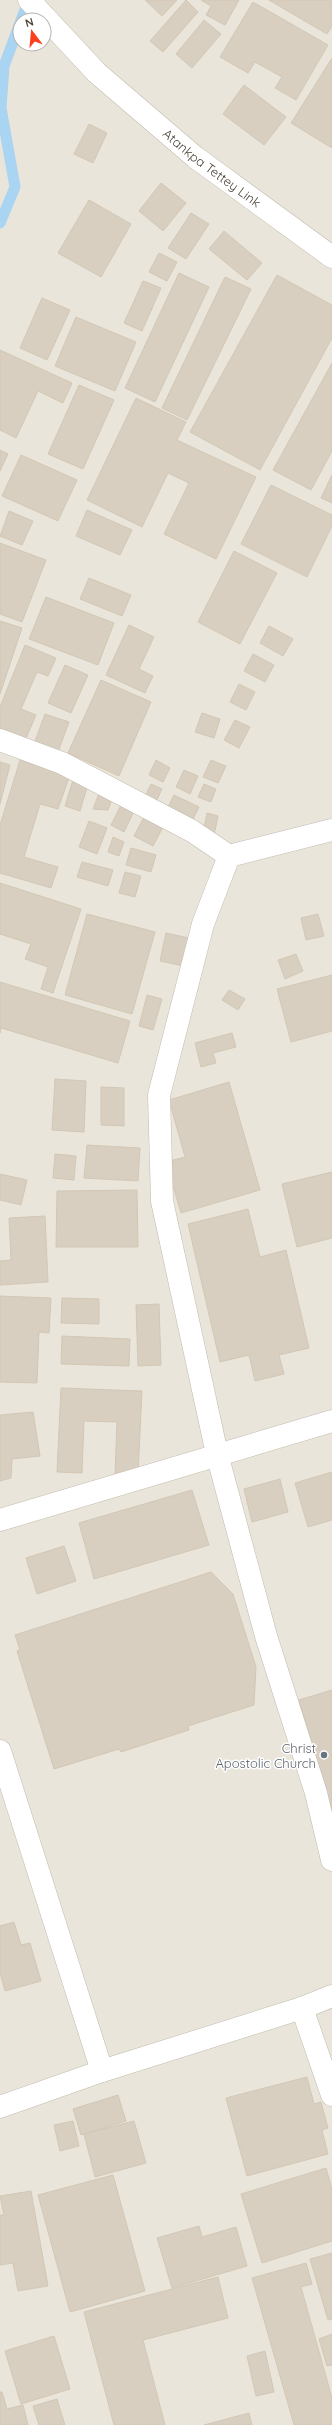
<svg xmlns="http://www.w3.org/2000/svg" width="332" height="2425" font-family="Quicksand,sans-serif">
<rect width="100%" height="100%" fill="#f6f3ec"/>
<path fill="#eae5da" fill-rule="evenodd" d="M 0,0 L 332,0 L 332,2425 L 0,2425 ZM 20,20 L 44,20 L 44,44 L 20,44 Z"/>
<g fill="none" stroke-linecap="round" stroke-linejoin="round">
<g stroke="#a9d4f2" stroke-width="11">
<polyline points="21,20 29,0"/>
<polyline points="0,223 15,187 1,108 4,66 20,23"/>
</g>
</g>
<g fill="#d8cfc1" stroke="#d3c7b4">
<polygon points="145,0 177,0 162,16"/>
<polygon points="186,0 198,12 163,52 150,41"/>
<polygon points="201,0 239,0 225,25 206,15 211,6"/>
<polygon points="269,0 332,0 332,26 327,34"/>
<polygon points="253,2 328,45 296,100 275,88 282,77 255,62 248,73 220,57"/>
<polygon points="204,20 221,34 192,68 176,54"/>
<polygon points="332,58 332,148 291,123"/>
<polygon points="244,85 286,117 264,145 223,114"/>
<polygon points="89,124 107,133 93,163 74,154"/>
<polygon points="161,183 186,203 163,231 139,211"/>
<polygon points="89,200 131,224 101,277 58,253"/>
<polygon points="191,213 209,224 186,259 168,248"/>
<polygon points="224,231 262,263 247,280 209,249"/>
<polygon points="159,253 177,262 167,281 149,272"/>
<polygon points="179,273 209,287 155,402 125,388"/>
<polygon points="277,275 332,305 332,338 260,470 190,432"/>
<polygon points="225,277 251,289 187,420 162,408"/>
<polygon points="143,281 161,288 142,331 124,323"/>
<polygon points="42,298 70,310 47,360 20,348"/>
<polygon points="76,317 136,342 115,391 55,366"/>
<polygon points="0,350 72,383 63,403 38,391 16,438 0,430"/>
<polygon points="332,363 332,451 311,490 273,470"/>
<polygon points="79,385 114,400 83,469 48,454"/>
<polygon points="136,398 186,422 177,440 256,477 216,559 164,534 189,483 168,473 142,527 87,500"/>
<polygon points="0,450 8,454 0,471"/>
<polygon points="21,455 77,480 58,521 2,496"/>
<polygon points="332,475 332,503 321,498"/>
<polygon points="271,485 332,515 332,526 307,577 241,544"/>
<polygon points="87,510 132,530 120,555 76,536"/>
<polygon points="9,511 33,521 22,545 0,536"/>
<polygon points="0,543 46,560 22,622 0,614"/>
<polygon points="234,551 277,573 240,644 198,622"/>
<polygon points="89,578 131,595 122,616 80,599"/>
<polygon points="46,597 114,623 98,665 29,639"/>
<polygon points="0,621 22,628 0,694"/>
<polygon points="129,625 154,637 139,669 153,676 145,693 106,675"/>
<polygon points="269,626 293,639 283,656 260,643"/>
<polygon points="25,645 56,658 48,676 37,672 21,709 36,715 23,745 0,736 0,707"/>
<polygon points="253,654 274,665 265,682 244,671"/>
<polygon points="65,665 88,675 71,713 48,703"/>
<polygon points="101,680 151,702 119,776 68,753"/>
<polygon points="239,684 255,692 246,710 230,702"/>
<polygon points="202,713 220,719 214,738 195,732"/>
<polygon points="45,714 69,722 58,752 34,744"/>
<polygon points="235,720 250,727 239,748 224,740"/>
<polygon points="21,757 71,772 58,809 40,804 24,857 58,867 51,888 0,873 0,825"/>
<polygon points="156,760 170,768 163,782 149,775"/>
<polygon points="211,760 226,766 218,783 203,777"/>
<polygon points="0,762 10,765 0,804"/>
<polygon points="184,770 198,776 190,794 176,787"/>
<polygon points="73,780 88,784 80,811 65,806"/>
<polygon points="151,784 162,789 155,804 144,799"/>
<polygon points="204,784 216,789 211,802 198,797"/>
<polygon points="102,786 115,791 108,810 93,809"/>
<polygon points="174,795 199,807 191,823 166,811"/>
<polygon points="123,801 136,807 124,832 111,825"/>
<polygon points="207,813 218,816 214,835 203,833"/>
<polygon points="144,817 163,827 153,846 134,836"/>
<polygon points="89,821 107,828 97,854 79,847"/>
<polygon points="113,837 124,842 119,856 108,852"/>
<polygon points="131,848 156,855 151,872 126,865"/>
<polygon points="82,862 113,870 108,886 77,877"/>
<polygon points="125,872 141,876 135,897 119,893"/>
<polygon points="0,883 81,909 53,993 41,989 48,967 25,959 31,944 0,934"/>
<polygon points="87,914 155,932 132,1014 65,995"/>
<polygon points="318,914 324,936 306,940 301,918"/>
<polygon points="166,933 189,938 183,966 160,961"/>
<polygon points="296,954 303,971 285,979 278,960"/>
<polygon points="332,975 332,1031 291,1042 277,989"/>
<polygon points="0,982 130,1021 118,1063 1,1028 0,1033"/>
<polygon points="229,990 245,999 238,1010 222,1000"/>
<polygon points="147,995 162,999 153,1030 139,1026"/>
<polygon points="232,1033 236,1047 213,1053 216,1063 201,1067 195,1043"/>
<polygon points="55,1079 86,1081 84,1132 52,1130"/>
<polygon points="229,1082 260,1190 181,1213 166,1162 185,1157 169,1100"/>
<polygon points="101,1087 124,1088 124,1126 101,1125"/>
<polygon points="87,1145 140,1148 138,1181 84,1178"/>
<polygon points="55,1154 76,1156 74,1180 53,1178"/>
<polygon points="332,1172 332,1238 297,1247 282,1184"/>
<polygon points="0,1174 27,1180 21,1205 0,1200"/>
<polygon points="137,1190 138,1247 56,1247 57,1191"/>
<polygon points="248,1209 260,1257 286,1250 309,1348 279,1355 284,1374 255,1381 249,1355 220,1362 188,1224"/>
<polygon points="45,1216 48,1282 0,1285 0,1261 11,1260 9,1218"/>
<polygon points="0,1296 51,1298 49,1333 39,1332 37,1383 0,1382"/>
<polygon points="62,1298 99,1299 99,1324 61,1323"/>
<polygon points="159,1304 161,1365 138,1366 136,1305"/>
<polygon points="62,1336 130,1339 129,1366 61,1364"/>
<polygon points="61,1388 142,1391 138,1474 115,1474 117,1422 84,1421 82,1473 57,1472"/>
<polygon points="33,1412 40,1456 12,1459 11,1478 0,1481 0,1415"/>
<polygon points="332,1472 332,1520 308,1527 295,1483"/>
<polygon points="280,1479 288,1512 252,1522 244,1489"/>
<polygon points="192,1490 209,1545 94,1579 79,1523"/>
<polygon points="64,1546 76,1581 37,1594 26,1558"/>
<polygon points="211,1572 233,1594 256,1667 254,1705 188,1726 189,1730 121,1752 119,1749 54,1769 17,1651 20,1650 15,1635"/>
<polygon points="332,1690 332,1810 299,1700"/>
<polygon points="14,1922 21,1945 30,1943 41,1981 5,1991 0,1973 0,1926"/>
<polygon points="307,2077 314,2104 321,2102 328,2128 322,2130 328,2154 247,2176 226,2098"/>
<polygon points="118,2095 126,2121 81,2135 73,2109"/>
<polygon points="73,2121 79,2146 60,2151 54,2125"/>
<polygon points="134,2121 146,2163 95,2177 84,2134"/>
<polygon points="326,2168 332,2189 332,2241 262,2263 241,2194"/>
<polygon points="113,2175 145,2291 70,2312 38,2195"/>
<polygon points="31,2191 48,2286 18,2291 13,2263 0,2265 0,2215 4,2215 0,2196"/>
<polygon points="199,2226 202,2237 236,2227 247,2266 172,2288 157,2238"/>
<polygon points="332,2253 332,2319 328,2320 310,2259"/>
<polygon points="306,2263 312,2284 301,2287 332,2398 332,2425 294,2425 252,2278"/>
<polygon points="218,2277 228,2318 143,2340 165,2425 114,2425 84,2312"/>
<polygon points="332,2334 332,2365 327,2366 319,2339"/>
<polygon points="54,2336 70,2389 21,2404 5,2351"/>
<polygon points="265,2351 274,2392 256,2396 247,2356"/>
<polygon points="0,2392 2,2392 7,2409 23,2405 28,2425 0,2425"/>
<polygon points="57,2399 65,2425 39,2425 33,2406"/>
<polygon points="249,2413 252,2425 204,2425"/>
</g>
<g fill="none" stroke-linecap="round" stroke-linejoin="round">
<defs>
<g id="minor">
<path id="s1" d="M 29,0 L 97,73 L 195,157 L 332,257"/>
<polyline points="0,740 62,763 192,831 229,856"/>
<polyline points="332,830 229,856 203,924 159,1095 162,1201 217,1454 266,1636 316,1793 332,1860"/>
<polyline points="0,1520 332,1421"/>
<polyline points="0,1751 102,2071"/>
<polyline points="302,2008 332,2095"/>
<polyline points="0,2107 102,2071 302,2008 332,1996"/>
</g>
</defs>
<use href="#minor" stroke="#c2bbae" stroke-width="23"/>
<use href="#minor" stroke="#fff" stroke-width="22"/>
</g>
<circle fill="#6b7280" stroke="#fff" stroke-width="1.5" cx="324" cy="1755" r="4"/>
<g text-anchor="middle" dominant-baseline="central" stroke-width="3" stroke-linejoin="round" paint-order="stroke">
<g font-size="13" fill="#4b4439" stroke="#fff">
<text stroke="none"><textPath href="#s1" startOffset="249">Atankpa Tettey Link</textPath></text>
</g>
<g font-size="13" fill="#5b616d" stroke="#fff" text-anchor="end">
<text x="316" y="1748">Christ<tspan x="316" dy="15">Apostolic Church</tspan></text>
</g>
</g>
<g transform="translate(32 32) rotate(344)"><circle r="19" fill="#ffffff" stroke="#b7b4b0"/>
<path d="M0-3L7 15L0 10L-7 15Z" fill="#fc3f1d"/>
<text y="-6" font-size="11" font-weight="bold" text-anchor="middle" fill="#4b4439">N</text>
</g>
</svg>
